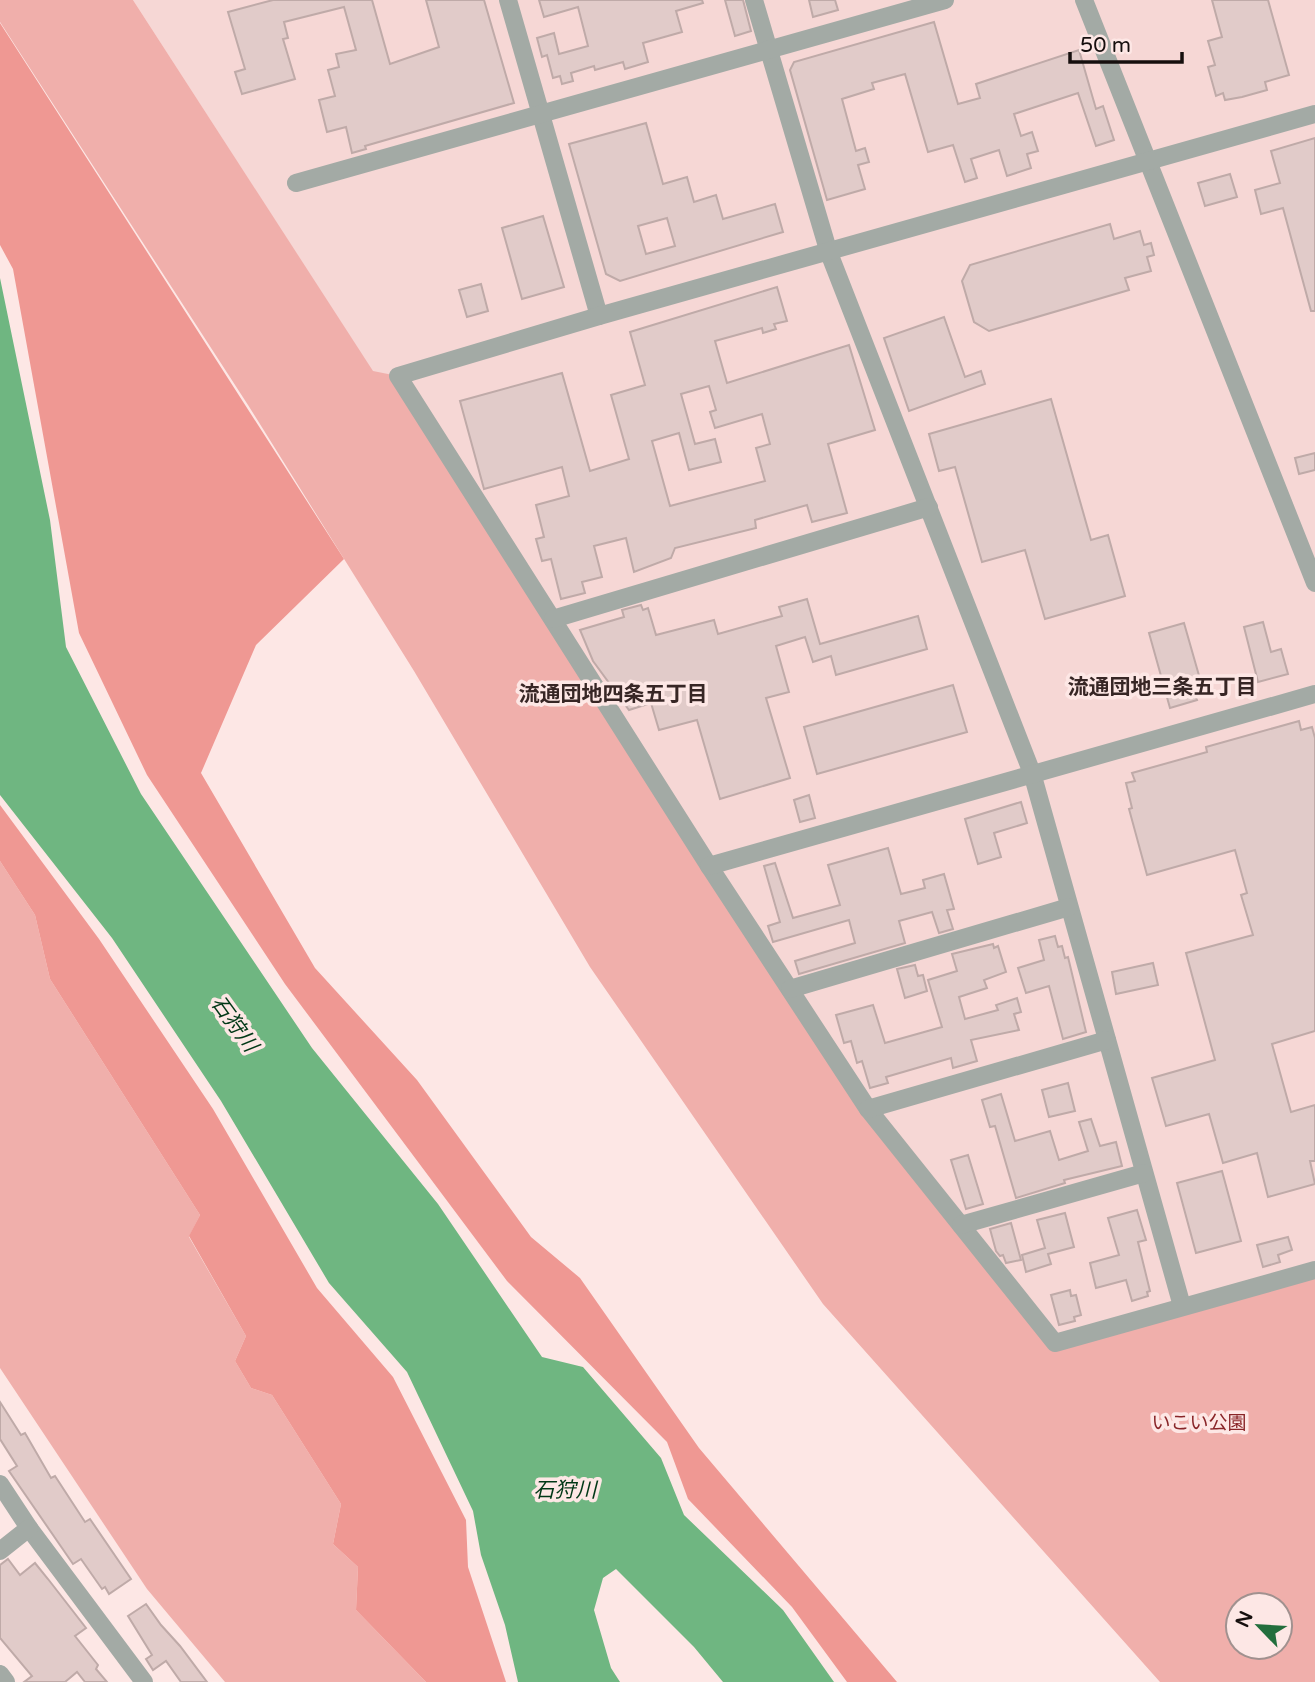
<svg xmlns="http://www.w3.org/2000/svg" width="1315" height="1682" font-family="'Varela Round','Noto Sans JP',sans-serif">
<rect width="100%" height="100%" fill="#fde7e5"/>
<polygon fill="#f6d7d5" points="133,0 1315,0 1315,1270 1055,1343 898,1150 398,376 373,372"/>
<g fill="#f0afab" fill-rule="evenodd">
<path d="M 0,0 L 133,0 L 373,371 L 398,376 L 868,1109 L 1055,1343 L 1315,1270 L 1315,1682 L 1160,1682 L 823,1304 L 590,967 L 414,671 L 248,405 L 0,22 ZM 1238,1605 L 1280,1605 L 1280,1647 L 1238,1647 Z"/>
<polygon points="0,861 35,915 50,979 200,1215 189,1237 246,1336 235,1361 251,1388 272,1395 341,1504 333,1544 358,1567 356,1610 426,1682 225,1682 147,1589 0,1368"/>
</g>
<g fill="#ef9893">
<polygon points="0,23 344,559 256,645 201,773 315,968 417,1080 531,1237 580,1278 699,1448 897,1682 847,1682 792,1607 688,1499 667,1442 507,1281 285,984 147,775 79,633 13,269 0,245"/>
<polygon points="0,805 99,939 213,1109 317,1288 393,1377 466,1520 468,1567 506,1682 426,1682 356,1610 358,1567 333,1544 341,1504 272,1395 251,1388 235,1361 246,1336 189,1236 200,1215 50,979 35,915 0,861"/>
</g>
<polygon fill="#6fb681" points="0,278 50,520 66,647 141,794 312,1048 438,1204 542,1357 583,1367 661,1458 684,1515 783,1610 834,1682 723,1682 694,1647 616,1569 603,1578 594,1610 611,1668 620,1682 518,1682 505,1625 481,1555 473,1511 407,1372 329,1283 221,1101 112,938 0,795"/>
<g fill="#e1cbc9" stroke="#bfaaa8" stroke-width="2" fill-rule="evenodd">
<polygon points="273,0 372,0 390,64 439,47 426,0 484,0 514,103 365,146 366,149 352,153 346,127 327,132 319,100 335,96 328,70 339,67 336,54 356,50 344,7 284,22 288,38 283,39 295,79 242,94 235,72 245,69 228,12"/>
<polygon points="539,0 702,0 703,3 676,11 682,32 643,43 648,62 625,69 623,62 595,70 594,66 571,73 573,81 562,84 560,76 553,78 547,55 542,57 537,38 554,33 559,54 588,46 578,7 544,17"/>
<polygon points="725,0 743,0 751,31 735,36"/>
<polygon points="809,0 835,0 838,10 813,17"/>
<polygon points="1212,0 1268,0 1289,75 1265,82 1267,90 1242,97 1225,100 1223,93 1216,96 1208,67 1215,65 1208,41 1222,37"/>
<polygon points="934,22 958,104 980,98 976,84 1079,50 1096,109 1103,106 1114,140 1096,146 1078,93 1014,114 1021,136 1032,132 1038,151 1027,154 1031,168 1007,176 999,150 971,159 977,178 965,182 953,145 928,152 905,74 872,83 874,89 842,99 856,151 865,148 869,162 858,165 865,189 827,200 790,70 794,62"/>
<path d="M 646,123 L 663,184 L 687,177 L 694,202 L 716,195 L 723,219 L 775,204 L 783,232 L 620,281 L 606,274 L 569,144 ZM 667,218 L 675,246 L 646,254 L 638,226 Z"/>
<polygon points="1315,138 1315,311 1311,311 1283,208 1261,214 1255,190 1280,183 1271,151"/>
<polygon points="1230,174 1237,197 1205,206 1198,183"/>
<polygon points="543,216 564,287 522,299 502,228"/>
<polygon points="1110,224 1114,239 1140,231 1144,245 1151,243 1154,255 1147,257 1151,271 1125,278 1129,290 989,331 974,322 962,281 970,265"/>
<polygon points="481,284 488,311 467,317 459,290"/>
<path d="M 777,287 L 787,321 L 774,324 L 776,329 L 763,333 L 762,328 L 715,341 L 727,383 L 849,345 L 875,430 L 828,444 L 847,513 L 812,522 L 807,505 L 755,520 L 756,528 L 675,548 L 671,558 L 634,572 L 626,538 L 594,546 L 602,577 L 582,582 L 585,593 L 561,599 L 551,559 L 542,561 L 536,539 L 544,537 L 536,505 L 569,496 L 562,467 L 484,489 L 460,401 L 562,373 L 590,471 L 629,459 L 611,395 L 645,385 L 630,332 ZM 709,386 L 716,410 L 710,412 L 715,428 L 762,414 L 770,444 L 756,448 L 765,481 L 670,506 L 652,441 L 679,433 L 689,470 L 721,462 L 715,439 L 695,444 L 681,394 Z"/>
<polygon points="944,317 965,377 981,371 985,384 909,411 884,338"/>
<polygon points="1051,399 1091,540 1108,535 1125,596 1045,619 1025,550 982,562 955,467 939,471 929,434"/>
<polygon points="1315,453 1315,470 1299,474 1295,458"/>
<polygon points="807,599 820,644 918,616 927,649 836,675 831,656 813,662 805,637 776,646 789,692 766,698 790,778 720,799 697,720 659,730 651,703 629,710 593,661 580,630 624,617 622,610 641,605 643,610 648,608 656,635 714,620 718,634 782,616 779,607"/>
<polygon points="1263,622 1271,652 1281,649 1288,674 1258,682 1244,627"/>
<polygon points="1184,623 1204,693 1195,695 1197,700 1170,708 1149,633"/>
<polygon points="953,685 967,732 817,774 804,727"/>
<polygon points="1299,721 1301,730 1312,727 1315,738 1315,1031 1272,1044 1291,1112 1315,1105 1315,1161 1310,1161 1315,1184 1268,1197 1257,1153 1223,1163 1209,1114 1166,1126 1152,1078 1215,1060 1186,953 1253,935 1241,895 1247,893 1235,850 1147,875 1129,809 1132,808 1126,783 1135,781 1132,773 1207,752 1206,747"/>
<polygon points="809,795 815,818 800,822 794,800"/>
<polygon points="1021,802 1027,823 994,833 1001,857 978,864 965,819"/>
<polygon points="888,848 901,894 925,888 923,880 944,874 954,909 947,910 953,929 939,933 932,912 899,921 905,943 799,974 795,961 855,943 849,920 773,942 768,926 780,922 764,866 775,863 793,918 840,905 828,865"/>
<polygon points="1055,936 1058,947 1062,946 1065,958 1068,957 1086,1032 1063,1039 1049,986 1026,993 1018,968 1044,960 1039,940"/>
<polygon points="993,944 994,948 998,946 1006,972 984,980 987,988 959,997 965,1019 998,1010 996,1005 1017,998 1021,1012 1014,1014 1019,1030 971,1040 977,1061 953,1068 951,1058 886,1077 888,1083 870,1088 862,1061 857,1063 851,1041 844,1043 836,1015 873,1005 885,1043 942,1027 928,980 957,971 952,954"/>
<polygon points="1153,963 1158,985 1116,994 1112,972"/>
<polygon points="915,965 918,976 923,975 927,991 905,998 897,969"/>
<polygon points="1068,1083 1075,1111 1049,1117 1042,1090"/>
<polygon points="1001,1094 1015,1141 1050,1131 1059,1160 1088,1151 1079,1122 1091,1119 1100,1146 1116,1142 1122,1166 1064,1180 1065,1183 1016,1198 995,1126 990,1127 982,1100"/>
<polygon points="968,1155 983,1204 966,1209 951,1160"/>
<polygon points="1222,1171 1241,1241 1196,1253 1177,1183"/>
<polygon points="1137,1210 1146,1240 1138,1242 1150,1291 1147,1292 1148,1296 1132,1301 1126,1280 1096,1288 1090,1263 1119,1255 1108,1218"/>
<polygon points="1065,1213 1074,1247 1048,1254 1051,1264 1026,1272 1022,1255 1045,1248 1037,1220"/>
<polygon points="1011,1223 1021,1260 1006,1263 1003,1255 1000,1256 996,1251 990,1229"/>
<polygon points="1288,1237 1292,1250 1278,1255 1280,1262 1263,1267 1257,1245"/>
<polygon points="1070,1290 1071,1296 1076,1295 1081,1315 1074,1317 1075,1321 1059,1325 1051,1295"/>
<polygon points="0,1402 21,1435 25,1433 51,1478 55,1476 85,1522 90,1519 131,1579 109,1594 105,1587 102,1589 81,1559 73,1564 9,1471 17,1466 0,1439"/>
<polygon points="8,1559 20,1575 35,1563 48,1579 86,1628 75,1636 98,1665 96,1669 107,1682 85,1682 77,1672 65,1682 24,1682 32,1676 0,1638 0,1565"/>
<polygon points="146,1604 161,1625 180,1646 207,1682 181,1682 166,1661 153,1670 146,1659 152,1655 128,1616"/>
</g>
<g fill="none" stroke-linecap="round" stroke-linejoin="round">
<g stroke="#a3aaa5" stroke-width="18">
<polyline points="508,0 599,316"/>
<polyline points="754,0 829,253 1032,773 1182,1306"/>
<polyline points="1084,0 1315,583"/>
<polyline points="1315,114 599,316 398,376 709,866 868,1109 1055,1343 1315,1270"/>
<polyline points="296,183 945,0"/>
<polyline points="553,619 929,507"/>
<polyline points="709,866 1315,694"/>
<polyline points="790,989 1069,907"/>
<polyline points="868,1109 1107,1040"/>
<polyline points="961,1225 1144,1173"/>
<polyline points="0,1484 29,1528 144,1682"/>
<polyline points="0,1551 29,1528"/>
<polyline points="0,1674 6,1682"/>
</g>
</g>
<g text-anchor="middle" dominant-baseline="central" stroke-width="7" stroke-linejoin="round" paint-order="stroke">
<g font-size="19" fill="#892528" stroke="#fde7e5">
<text x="1199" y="1423">いこい公園</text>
</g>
<g font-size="21" font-weight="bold" fill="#372625" stroke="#fde7e5">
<text x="1162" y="687">流通団地三条五丁目</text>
<text x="613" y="694">流通団地四条五丁目</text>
</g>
<g font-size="21" font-style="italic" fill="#003716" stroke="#fde7e5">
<text transform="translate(234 1024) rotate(54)">石狩川</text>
<text x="565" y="1490">石狩川</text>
</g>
</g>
<g transform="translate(1259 1626) rotate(295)"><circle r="33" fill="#fde7e5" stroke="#a1918f" stroke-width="2"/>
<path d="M0-5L12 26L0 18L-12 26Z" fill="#236e3d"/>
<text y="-10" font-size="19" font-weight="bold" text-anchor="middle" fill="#160f0e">N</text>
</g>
<path d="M1070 52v10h112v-10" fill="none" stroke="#160f0e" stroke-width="3.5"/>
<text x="1080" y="52" font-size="21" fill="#160f0e" stroke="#fde7e5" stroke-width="5" paint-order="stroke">50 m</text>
</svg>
